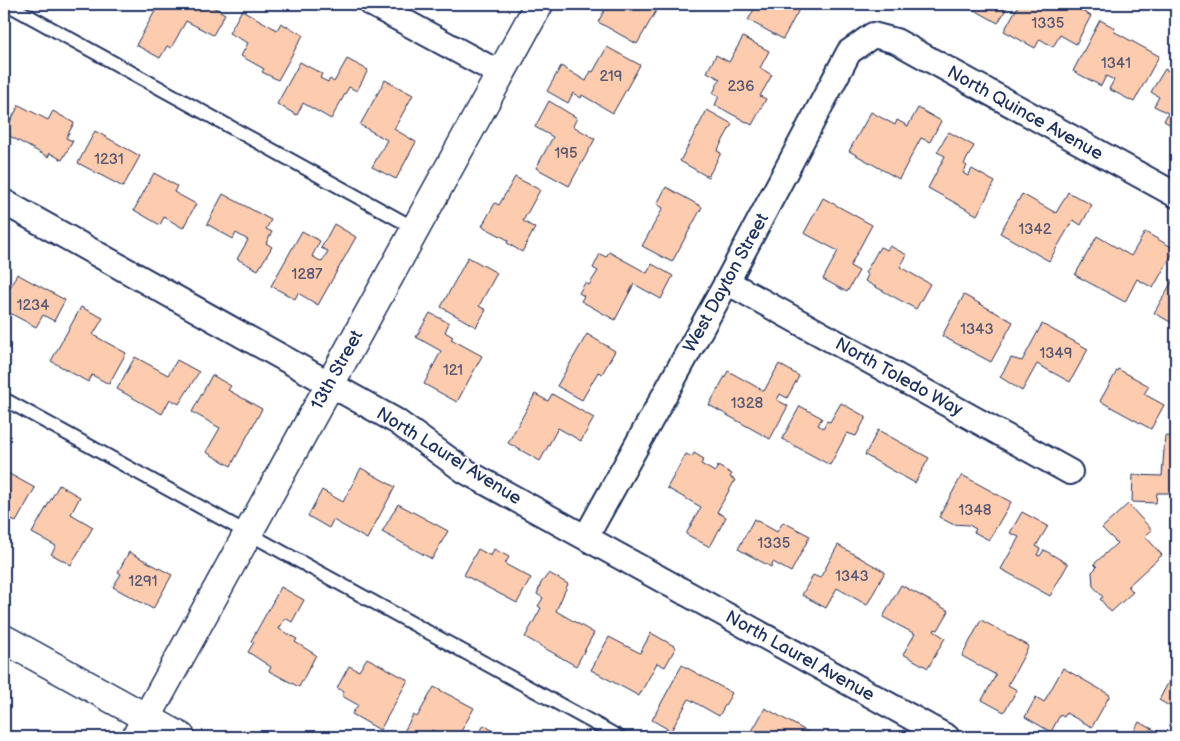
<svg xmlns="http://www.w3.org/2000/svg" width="1180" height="741" font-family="'Balsamiq Sans',sans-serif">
<rect width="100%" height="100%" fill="#fff"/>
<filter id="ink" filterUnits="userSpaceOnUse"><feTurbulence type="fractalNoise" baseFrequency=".02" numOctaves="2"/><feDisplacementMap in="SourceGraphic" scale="10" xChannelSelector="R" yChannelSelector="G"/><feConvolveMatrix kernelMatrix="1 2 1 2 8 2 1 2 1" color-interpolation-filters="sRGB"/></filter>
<g filter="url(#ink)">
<g fill="#fdcbad" stroke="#1b2f5e">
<polygon points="159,4 208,4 225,14 213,35 186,21 171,48 167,46 160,58 136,45"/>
<polygon points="608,4 660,4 637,44 598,22"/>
<polygon points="757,4 802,4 783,39 748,20"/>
<polygon points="964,4 1009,4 998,23"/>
<polygon points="1019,4 1069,4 1091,16 1076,44 1060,35 1053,47 1040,39 1035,48 1004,31"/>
<polygon points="242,10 277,30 281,23 303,35 278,80 262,72 264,69 241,56 248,43 229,33"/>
<polygon points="1100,20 1115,28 1113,31 1159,56 1134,102 1109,89 1114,80 1106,76 1101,86 1073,71"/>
<polygon points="743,37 769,51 760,68 772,75 760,96 766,99 752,125 715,105 719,96 713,93 720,79 707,72 716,55 729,62"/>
<polygon points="607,47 640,65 613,113 582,95 581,98 573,93 568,103 547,91 561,66 586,81 591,71 593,72"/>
<polygon points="347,59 368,70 357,91 349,87 331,119 303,103 297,115 277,104 300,62 322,74 320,78 328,82 330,79 334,82"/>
<polygon points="1165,69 1176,75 1176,128 1164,121 1168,113 1154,106 1159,97 1151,92"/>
<polygon points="385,80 413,95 394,129 416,142 396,179 372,167 387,140 360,125"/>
<polygon points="549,101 577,118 573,126 595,139 569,186 536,168 553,137 535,127"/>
<polygon points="19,105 48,120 53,111 74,123 66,138 73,141 62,160 50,153 48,157 4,133"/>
<polygon points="918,108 941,121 930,142 921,138 899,179 849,151 871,112 895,125 897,120 908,126"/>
<polygon points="707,110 732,124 717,151 721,153 708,177 680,161"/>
<polygon points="95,131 140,156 123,187 78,163"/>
<polygon points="949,132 974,146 964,164 967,166 963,173 968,176 972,169 995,182 977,215 928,188 945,156 937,152"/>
<polygon points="154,173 177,186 174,192 196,204 183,228 164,217 160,225 134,210"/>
<polygon points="515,177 540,190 523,221 535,228 522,252 507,243 508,240 482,226 495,203 499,205"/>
<polygon points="666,187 702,207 672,262 642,246 663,208 657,204"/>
<polygon points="1068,192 1092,205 1081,225 1073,220 1049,261 1000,233 1022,194 1056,213"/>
<polygon points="223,194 271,220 266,229 272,232 266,243 272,247 258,270 237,259 248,240 236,233 233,239 207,224"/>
<polygon points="823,198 872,225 850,266 859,271 847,292 823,279 838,251 804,233"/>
<polygon points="334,224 356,237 318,305 298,293 295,299 271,286 302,231 320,241 312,256 322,262 328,251 321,248"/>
<polygon points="1145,232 1175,249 1153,288 1137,279 1125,302 1075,275 1097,236 1131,256"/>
<polygon points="890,246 907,255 900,267 930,284 916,309 865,281 868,275 865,273 880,247 887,250"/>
<polygon points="609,252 647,273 652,264 673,276 661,299 634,284 615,320 581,301 584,296 579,293 585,283 589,285 598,271 593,268 600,254 606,257"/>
<polygon points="468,257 497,273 479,306 486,310 476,327 441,307"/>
<polygon points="17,274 65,300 54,321 43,315 36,327 4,310 4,299"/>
<polygon points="1174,278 1176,280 1176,325 1154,313"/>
<polygon points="964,295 1013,322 991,362 942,336"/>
<polygon points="81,307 103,318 93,335 126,353 109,384 92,375 88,382 51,361"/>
<polygon points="430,313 449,323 445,332 453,337 451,339 482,356 457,402 424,384 441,351 416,337"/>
<polygon points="1042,324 1088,349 1070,382 1037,364 1022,391 1000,377 1011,358 1022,361"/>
<polygon points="587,334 615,351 602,374 598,372 582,400 557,386"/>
<polygon points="135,357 168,375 177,360 199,372 179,404 170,399 162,414 117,389"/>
<polygon points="779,364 799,376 787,398 780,394 777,400 788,406 770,439 709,405 728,371 764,391"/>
<polygon points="1118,369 1149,386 1144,394 1164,405 1151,429 1100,401"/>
<polygon points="212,375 231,386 228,390 262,409 231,466 206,452 220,428 192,412"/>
<polygon points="535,394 548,401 552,394 594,418 581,441 558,428 540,461 508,443"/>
<polygon points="841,403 866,417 856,436 847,433 830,465 782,439 800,406 822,418 818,425 823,428 827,421 830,422"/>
<polygon points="878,430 929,458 915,483 865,455"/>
<polygon points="1165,436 1176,437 1176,493 1157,493 1156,503 1132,502 1133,475 1162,476"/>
<polygon points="694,453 704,459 701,464 715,472 718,466 732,474 730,477 735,480 717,512 726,517 710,547 686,534 701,507 667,488 686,454 692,457"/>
<polygon points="361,468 395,487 367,539 333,520 329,528 308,516 322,490 343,502"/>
<polygon points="4,471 35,488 16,522 4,515"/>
<polygon points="962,475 1011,502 989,540 974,532 976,529 969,525 952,524 939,517"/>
<polygon points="59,485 80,497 71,514 93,527 71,565 51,554 56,546 32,533"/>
<polygon points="398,504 448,531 432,559 382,532"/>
<polygon points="1128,504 1152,530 1145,536 1162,555 1128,586 1133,592 1111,612 1100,599 1103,597 1093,586 1092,572 1097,567 1094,564 1117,543 1102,528"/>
<polygon points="1022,512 1048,526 1036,546 1040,549 1037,555 1040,556 1044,550 1068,564 1050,596 1001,569 1019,537 1010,533"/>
<polygon points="754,519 777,532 783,522 810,536 791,572 773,562 771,567 738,549"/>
<polygon points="838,545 885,572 867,605 837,588 826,608 802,595 813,575 820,578"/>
<polygon points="478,549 491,556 494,549 509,557 505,564 531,578 517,603 464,575"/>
<polygon points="129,552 172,575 153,609 113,587 121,574 118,572"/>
<polygon points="549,573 568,584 556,611 594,633 576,666 525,637 541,608 538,606 543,598 537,594 541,583"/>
<polygon points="901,585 949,611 938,630 935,629 934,631 945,638 928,668 903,654 915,634 883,617"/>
<polygon points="281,587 304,600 292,622 285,618 279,629 297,639 295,642 316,655 299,687 269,671 271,667 248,652 254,642 251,641"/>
<polygon points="981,620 1029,646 1008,685 1017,690 1004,712 982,700 996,675 962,656"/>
<polygon points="651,633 676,647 665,667 657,663 639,696 591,670 609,637 640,653"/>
<polygon points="367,658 408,680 380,730 352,714 358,705 342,696 344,692 337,688 349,666 359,671"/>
<polygon points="682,665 732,693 719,716 689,699 671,731 652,720"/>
<polygon points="1063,668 1110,695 1092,727 1066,713 1064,717 1060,715 1051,732 1025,717 1036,697 1044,702"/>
<polygon points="1176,668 1176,710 1159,700"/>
<polygon points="434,687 474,708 458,737 446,737 432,730 428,737 401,737 413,715 417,717"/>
<polygon points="765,708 815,736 815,737 759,737 751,733"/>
<polygon points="1139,722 1168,737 1131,737"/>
<polygon points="484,725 495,732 492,737 477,737"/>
</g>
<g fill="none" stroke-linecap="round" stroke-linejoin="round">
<defs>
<g id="service">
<polyline points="7,4 416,229"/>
<polyline points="4,399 619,737"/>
</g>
<g id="minor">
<polyline points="372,4 501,74"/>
<polyline points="4,202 396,421 465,471 947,737"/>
<polyline points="727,282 1070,472"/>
<polyline points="586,537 727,282 849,52 873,35 896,41 1176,195"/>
</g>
<polyline id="tertiary" points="136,737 539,4"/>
<polyline id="primary" points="4,639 181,737"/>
</defs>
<use href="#service" stroke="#1b2f5e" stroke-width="16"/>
<use href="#minor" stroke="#1b2f5e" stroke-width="28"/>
<use href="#tertiary" stroke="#1b2f5e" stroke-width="31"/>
<use href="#primary" stroke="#1b2f5e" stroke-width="31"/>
<use href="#service" stroke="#fff" stroke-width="12"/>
<use href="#minor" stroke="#fff" stroke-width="24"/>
<use href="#tertiary" stroke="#fff" stroke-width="28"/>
<use href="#primary" stroke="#fff" stroke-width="28"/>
</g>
</g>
<g text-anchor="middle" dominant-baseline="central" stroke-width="4" stroke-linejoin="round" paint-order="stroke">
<g font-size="15" fill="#545672">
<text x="1048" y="23">1335</text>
<text x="1116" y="63">1341</text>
<text x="611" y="76">219</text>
<text x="741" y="86">236</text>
<text x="566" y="153">195</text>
<text x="109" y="159">1231</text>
<text x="1035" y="229">1342</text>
<text x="307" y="274">1287</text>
<text x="33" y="305">1234</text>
<text x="977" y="329">1343</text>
<text x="1056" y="353">1349</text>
<text x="453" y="370">121</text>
<text x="747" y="403">1328</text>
<text x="975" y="510">1348</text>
<text x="774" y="543">1335</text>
<text x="852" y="576">1343</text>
<text x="143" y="581">1291</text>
</g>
<g font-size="18" fill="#1b2f5e" stroke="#fff">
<text transform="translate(1025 113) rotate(29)">North Quince Avenue</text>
<text transform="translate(726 283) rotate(-61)">West Dayton Street</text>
<text transform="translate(337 370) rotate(-61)">13th Street</text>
<text transform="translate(899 377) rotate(29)">North Toledo Way</text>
<text transform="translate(449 456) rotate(32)">North Laurel Avenue</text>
<text transform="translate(800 656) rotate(29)">North Laurel Avenue</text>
</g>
</g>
<rect width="1180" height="741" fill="none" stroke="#fff" stroke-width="20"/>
<rect x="10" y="10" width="1160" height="721" fill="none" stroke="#1b2f5e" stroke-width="2" filter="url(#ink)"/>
</svg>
